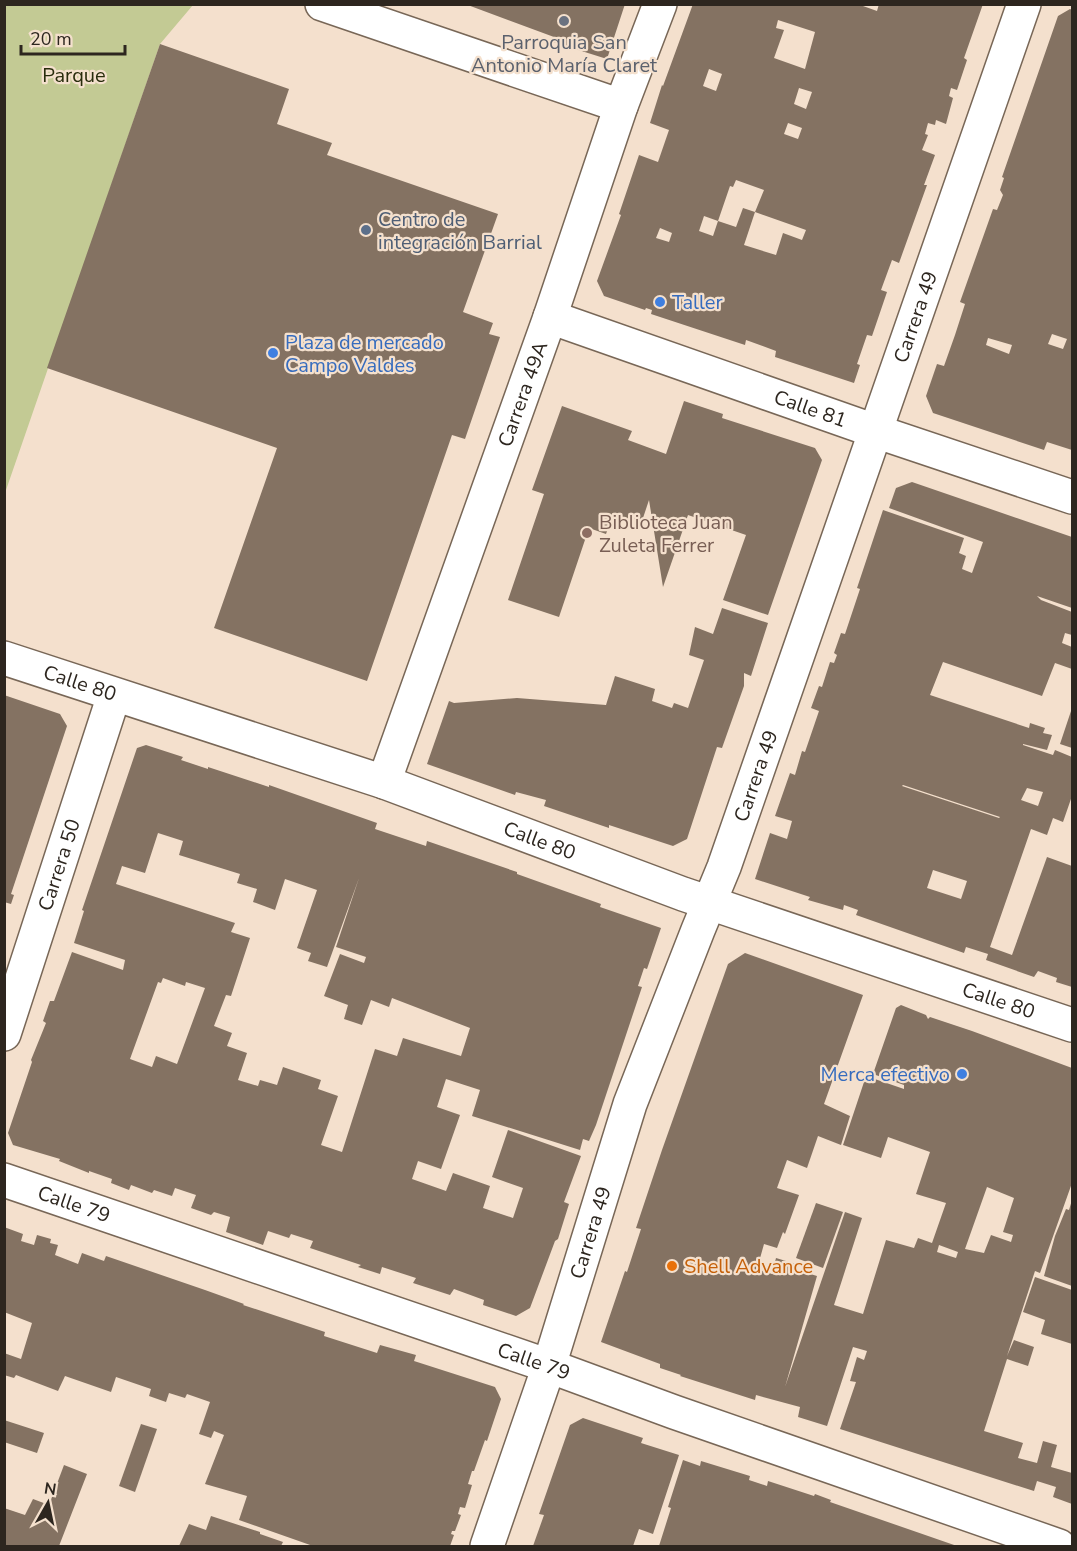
<svg xmlns="http://www.w3.org/2000/svg" width="1077" height="1551" font-family="'Nunito Sans',sans-serif">
<rect width="100%" height="100%" fill="#f4e0cd"/>
<polygon fill="#c3ca94" points="5,4 193,5 160,44 5,493"/>
<g fill="#847262" fill-rule="evenodd">
<polygon points="465,4 625,4 607,59 553,42 554,37"/>
<path d="M 693,4 L 863,4 L 863,6 L 877,11 L 879,4 L 983,4 L 964,58 L 967,60 L 957,90 L 951,88 L 949,96 L 953,98 L 946,124 L 936,120 L 935,125 L 928,123 L 925,134 L 928,135 L 922,150 L 935,155 L 924,185 L 927,185 L 899,263 L 892,260 L 881,290 L 887,292 L 872,336 L 867,335 L 857,364 L 860,365 L 854,383 L 775,357 L 776,351 L 746,340 L 745,345 L 651,314 L 652,310 L 646,308 L 645,310 L 604,296 L 597,281 L 621,215 L 619,214 L 639,155 L 658,162 L 669,130 L 650,123 L 662,85 L 663,86 ZM 778,20 L 815,32 L 805,69 L 774,58 L 784,30 L 776,28 ZM 709,69 L 722,74 L 716,91 L 703,86 ZM 799,88 L 812,92 L 806,109 L 794,104 ZM 788,123 L 802,128 L 798,139 L 784,134 ZM 736,180 L 764,190 L 755,212 L 806,230 L 802,240 L 783,233 L 776,255 L 744,245 L 755,212 L 743,208 L 736,227 L 718,221 L 730,186 L 733,187 ZM 704,216 L 718,221 L 713,236 L 699,231 ZM 660,228 L 672,233 L 669,242 L 656,238 Z"/>
<path d="M 1070,9 L 1072,10 L 1072,450 L 1047,442 L 1044,450 L 933,413 L 926,396 L 937,364 L 944,366 L 955,335 L 965,304 L 960,302 L 993,209 L 997,210 L 1003,195 L 1000,190 L 1004,178 L 1002,177 L 1058,16 ZM 1052,334 L 1067,339 L 1063,349 L 1048,344 ZM 988,338 L 1012,345 L 1009,354 L 986,345 Z"/>
<polygon points="160,44 289,89 277,124 332,143 327,155 498,214 463,312 493,323 489,334 500,337 465,439 452,435 367,681 214,628 277,448 47,368"/>
<polygon points="684,401 723,414 722,418 815,448 822,460 768,615 723,600 746,535 688,515 663,587 649,500 640,527 612,517 606,534 589,528 559,617 508,600 544,494 532,490 562,406 632,431 628,440 666,454"/>
<path d="M 912,482 L 1072,537 L 1072,608 L 1037,596 L 1041,600 L 1072,612 L 1072,635 L 1065,633 L 1062,643 L 1072,647 L 1072,669 L 1055,663 L 1042,696 L 943,662 L 930,695 L 1029,728 L 1030,723 L 1045,728 L 1043,733 L 1052,735 L 1047,750 L 1023,744 L 1023,745 L 1053,755 L 1055,750 L 1072,757 L 1072,796 L 1063,822 L 1053,818 L 1047,835 L 1031,829 L 990,947 L 1012,955 L 1047,857 L 1072,866 L 1072,987 L 1056,982 L 1057,978 L 1038,971 L 1034,977 L 986,960 L 988,954 L 966,947 L 964,953 L 856,915 L 858,910 L 844,905 L 843,910 L 808,900 L 810,897 L 755,879 L 770,833 L 787,839 L 792,821 L 775,816 L 790,773 L 795,775 L 802,751 L 805,752 L 819,711 L 811,708 L 819,686 L 822,687 L 830,662 L 834,663 L 837,655 L 834,653 L 841,633 L 845,634 L 860,589 L 857,588 L 883,510 L 964,538 L 959,553 L 966,556 L 962,569 L 972,573 L 983,542 L 889,508 L 896,488 ZM 903,785 L 1000,817 L 999,818 L 902,786 ZM 1027,788 L 1043,792 L 1038,806 L 1021,800 ZM 933,870 L 967,881 L 961,899 L 927,888 Z"/>
<polygon points="722,608 768,623 751,676 744,673 744,686 722,748 717,747 687,839 673,846 609,825 609,828 544,806 546,800 516,792 515,795 427,764 449,701 454,703 517,698 606,705 615,676 655,689 652,701 672,708 674,703 688,708 704,660 689,655 695,627 713,634"/>
<polygon points="4,695 60,714 67,726 11,894 14,895 11,904 4,902"/>
<polygon points="1072,708 1072,748 1060,744"/>
<path d="M 146,745 L 183,757 L 181,760 L 208,769 L 208,767 L 269,787 L 269,785 L 377,823 L 375,829 L 426,846 L 427,841 L 517,872 L 517,874 L 601,904 L 600,907 L 661,928 L 647,969 L 644,968 L 638,986 L 642,987 L 596,1125 L 589,1141 L 583,1139 L 580,1150 L 472,1116 L 480,1090 L 446,1079 L 437,1107 L 460,1115 L 441,1169 L 418,1161 L 412,1179 L 446,1191 L 453,1173 L 490,1186 L 483,1208 L 513,1218 L 523,1188 L 492,1177 L 508,1130 L 581,1156 L 564,1202 L 569,1204 L 558,1239 L 555,1241 L 530,1308 L 516,1316 L 483,1305 L 484,1300 L 454,1289 L 450,1295 L 413,1283 L 416,1278 L 382,1267 L 380,1274 L 358,1267 L 361,1265 L 310,1248 L 313,1241 L 291,1234 L 289,1238 L 268,1231 L 263,1245 L 226,1232 L 230,1217 L 214,1212 L 211,1215 L 191,1208 L 196,1195 L 175,1188 L 172,1196 L 154,1190 L 152,1193 L 131,1185 L 129,1190 L 111,1183 L 112,1179 L 89,1171 L 89,1173 L 59,1161 L 60,1159 L 13,1145 L 8,1133 L 32,1062 L 31,1060 L 46,1023 L 43,1021 L 50,1001 L 54,1001 L 72,952 L 123,970 L 125,960 L 74,943 L 84,911 L 82,910 L 137,748 ZM 158,833 L 183,841 L 179,855 L 240,874 L 237,883 L 257,889 L 253,902 L 275,910 L 285,879 L 317,890 L 297,948 L 311,953 L 308,961 L 327,967 L 359,878 L 336,947 L 366,957 L 364,963 L 340,954 L 324,996 L 348,1005 L 344,1019 L 362,1025 L 371,1000 L 389,1007 L 392,998 L 470,1028 L 461,1056 L 403,1038 L 397,1056 L 375,1049 L 342,1152 L 321,1145 L 338,1096 L 318,1089 L 321,1080 L 283,1067 L 277,1085 L 260,1080 L 258,1086 L 238,1080 L 247,1053 L 227,1046 L 232,1033 L 214,1026 L 226,995 L 231,996 L 250,938 L 231,932 L 235,923 L 116,884 L 122,866 L 145,873 ZM 163,978 L 185,986 L 186,982 L 205,988 L 177,1064 L 156,1056 L 152,1067 L 130,1059 L 158,982 L 161,983 Z"/>
<path d="M 745,953 L 863,995 L 824,1104 L 850,1116 L 841,1145 L 818,1136 L 807,1168 L 787,1160 L 777,1188 L 799,1195 L 785,1234 L 783,1232 L 777,1248 L 764,1244 L 757,1269 L 772,1274 L 776,1258 L 796,1264 L 794,1269 L 817,1276 L 785,1387 L 845,1212 L 862,1218 L 834,1305 L 863,1314 L 886,1240 L 914,1248 L 918,1238 L 932,1243 L 946,1203 L 916,1194 L 930,1152 L 888,1137 L 881,1158 L 843,1145 L 866,1076 L 904,1089 L 904,1085 L 873,1074 L 896,1008 L 901,1005 L 926,1015 L 928,1019 L 930,1017 L 972,1031 L 1072,1068 L 1072,1183 L 1040,1273 L 1035,1271 L 1007,1356 L 1014,1340 L 1034,1347 L 1028,1366 L 1007,1359 L 984,1431 L 1023,1443 L 1018,1458 L 1037,1463 L 1043,1441 L 1057,1445 L 1051,1467 L 1072,1473 L 1072,1504 L 1053,1497 L 1056,1487 L 1037,1481 L 1034,1491 L 840,1429 L 856,1382 L 850,1381 L 857,1357 L 864,1360 L 867,1351 L 853,1347 L 827,1426 L 798,1417 L 800,1407 L 756,1395 L 755,1400 L 680,1376 L 681,1375 L 660,1368 L 660,1364 L 601,1342 L 625,1271 L 627,1272 L 641,1229 L 636,1228 L 662,1150 L 728,964 ZM 987,1187 L 1014,1198 L 1003,1232 L 1013,1235 L 1011,1242 L 991,1235 L 984,1253 L 965,1249 ZM 939,1245 L 958,1252 L 956,1258 L 937,1252 Z"/>
<polygon points="1072,1200 1072,1286 1044,1276 1055,1236 1066,1209 1069,1210"/>
<polygon points="816,1203 843,1212 823,1268 796,1258"/>
<polygon points="4,1227 23,1234 21,1241 34,1245 37,1235 51,1239 50,1243 58,1245 55,1255 78,1264 82,1253 104,1261 106,1256 205,1290 244,1304 243,1305 325,1332 324,1336 377,1353 380,1345 416,1355 414,1361 495,1387 501,1399 487,1441 485,1440 474,1471 472,1471 468,1484 472,1485 465,1508 460,1507 458,1514 461,1515 455,1531 452,1531 451,1534 454,1535 450,1546 313,1546 239,1520 247,1496 205,1484 224,1435 214,1431 211,1438 199,1434 210,1402 187,1394 185,1398 169,1393 166,1402 149,1396 151,1389 116,1377 111,1392 65,1376 58,1391 16,1375 14,1378 4,1375 4,1353 21,1359 32,1323 4,1312"/>
<polygon points="1035,1277 1072,1290 1072,1344 1041,1334 1045,1320 1023,1312"/>
<polygon points="583,1418 643,1438 641,1443 679,1455 653,1534 639,1529 633,1546 533,1546 544,1515 539,1514 570,1425"/>
<polygon points="4,1420 44,1433 37,1453 4,1442"/>
<polygon points="141,1424 157,1429 135,1492 119,1486"/>
<polygon points="683,1460 700,1466 701,1461 750,1476 749,1480 767,1486 768,1481 814,1496 815,1494 831,1500 830,1502 957,1546 659,1546 671,1508 668,1507"/>
<polygon points="64,1465 87,1474 59,1546 4,1546 4,1508 25,1515 33,1499 49,1505"/>
<polygon points="211,1516 260,1532 260,1534 283,1542 281,1546 179,1546 189,1524 206,1530"/>
</g>
<g fill="none" stroke-linecap="round" stroke-linejoin="round">
<defs>
<g id="minor">
<polyline points="322,4 621,106"/>
<path id="s1" d="M 550,317 L 875,431 L 1072,497"/>
<path id="s2" d="M 4,658 L 384,782 L 683,894 L 1072,1025"/>
<path id="s3" d="M 384,782 L 550,317 L 621,106 L 660,4"/>
<path id="s4" d="M 4,1034 L 114,695"/>
<path id="s5" d="M 4,1180 L 549,1366 L 674,1412 L 1059,1546"/>
<path id="s6" d="M 487,1546 L 549,1366 L 630,1104 L 698,930 L 724,867 L 1024,4"/>
</g>
</defs>
<use href="#minor" stroke="#786757" stroke-width="36"/>
<use href="#minor" stroke="#fff" stroke-width="33"/>
</g>
<circle fill="#6b7280" stroke="#f4e0cd" stroke-width="2" cx="564" cy="21" r="6"/>
<circle fill="#5c6f8a" stroke="#f4e0cd" stroke-width="2" cx="366" cy="230" r="6"/>
<g fill="#3f7fe0" stroke="#f4e0cd" stroke-width="2">
<circle cx="660" cy="302" r="6"/>
<circle cx="273" cy="353" r="6"/>
<circle cx="962" cy="1074" r="6"/>
</g>
<circle fill="#8d6e63" stroke="#f4e0cd" stroke-width="2" cx="587" cy="533" r="6"/>
<circle fill="#e8710a" stroke="#f4e0cd" stroke-width="2" cx="672" cy="1266" r="6"/>
<g text-anchor="middle" dominant-baseline="central" stroke-width="4.5" stroke-linejoin="round" paint-order="stroke">
<g font-size="20" fill="#5b616d" stroke="#f4e0cd">
<text x="564" y="42">Parroquia San<tspan x="564" dy="23">Antonio María Claret</tspan></text>
</g>
<g font-size="20" fill="#282c0c" stroke="#f4e0cd">
<text x="74" y="75">Parque</text>
</g>
<g font-size="20" fill="#4e5e75" stroke="#f4e0cd" text-anchor="start">
<text x="378" y="219">Centro de<tspan x="378" dy="23">integración Barrial</tspan></text>
</g>
<g font-size="20" fill="#366cbe" stroke="#f4e0cd" text-anchor="start">
<text x="672" y="302">Taller</text>
<text x="285" y="342">Plaza de mercado<tspan x="285" dy="23">Campo Valdes</tspan></text>
<text x="950" y="1074" text-anchor="end">Merca efectivo</text>
</g>
<g font-size="20" fill="#2d261f" stroke="#f4e0cd">
<text stroke="none"><textPath href="#s6" startOffset="1302">Carrera 49</textPath></text>
<text stroke="none"><textPath href="#s3" startOffset="412">Carrera 49A</textPath></text>
<text stroke="none"><textPath href="#s1" startOffset="276">Calle 81</textPath></text>
<text stroke="none"><textPath href="#s2" startOffset="80">Calle 80</textPath></text>
<text stroke="none"><textPath href="#s6" startOffset="816">Carrera 49</textPath></text>
<text stroke="none"><textPath href="#s2" startOffset="566">Calle 80</textPath></text>
<text stroke="none"><textPath href="#s4" startOffset="178">Carrera 50</textPath></text>
<text stroke="none"><textPath href="#s2" startOffset="1052">Calle 80</textPath></text>
<text stroke="none"><textPath href="#s5" startOffset="74">Calle 79</textPath></text>
<text stroke="none"><textPath href="#s6" startOffset="330">Carrera 49</textPath></text>
<text stroke="none"><textPath href="#s5" startOffset="560">Calle 79</textPath></text>
</g>
<g font-size="20" fill="#785e54" stroke="#f4e0cd" text-anchor="start">
<text x="599" y="522">Biblioteca Juan<tspan x="599" dy="23">Zuleta Ferrer</tspan></text>
</g>
<g font-size="20" fill="#c56008" stroke="#f4e0cd" text-anchor="start">
<text x="684" y="1266">Shell Advance</text>
</g>
</g>
<rect width="1077" height="1551" fill="none" stroke="#2d261f" stroke-width="12"/>
<g transform="translate(48 1503) rotate(9)" stroke="#f4e0cd" stroke-width="4.5" paint-order="stroke">
<path d="M0-4.5L10 22L0 15L-10 22Z" fill="#2d261f"/>
<text y="-9" font-size="16" font-weight="bold" text-anchor="middle" fill="#2d261f">N</text>
</g>
<path d="M21 45v9h104v-9" fill="none" stroke="#2d261f" stroke-width="3"/>
<text x="30" y="45" font-size="18" fill="#2d261f" stroke="#f4e0cd" stroke-width="4.5" paint-order="stroke">20 m</text>
</svg>
